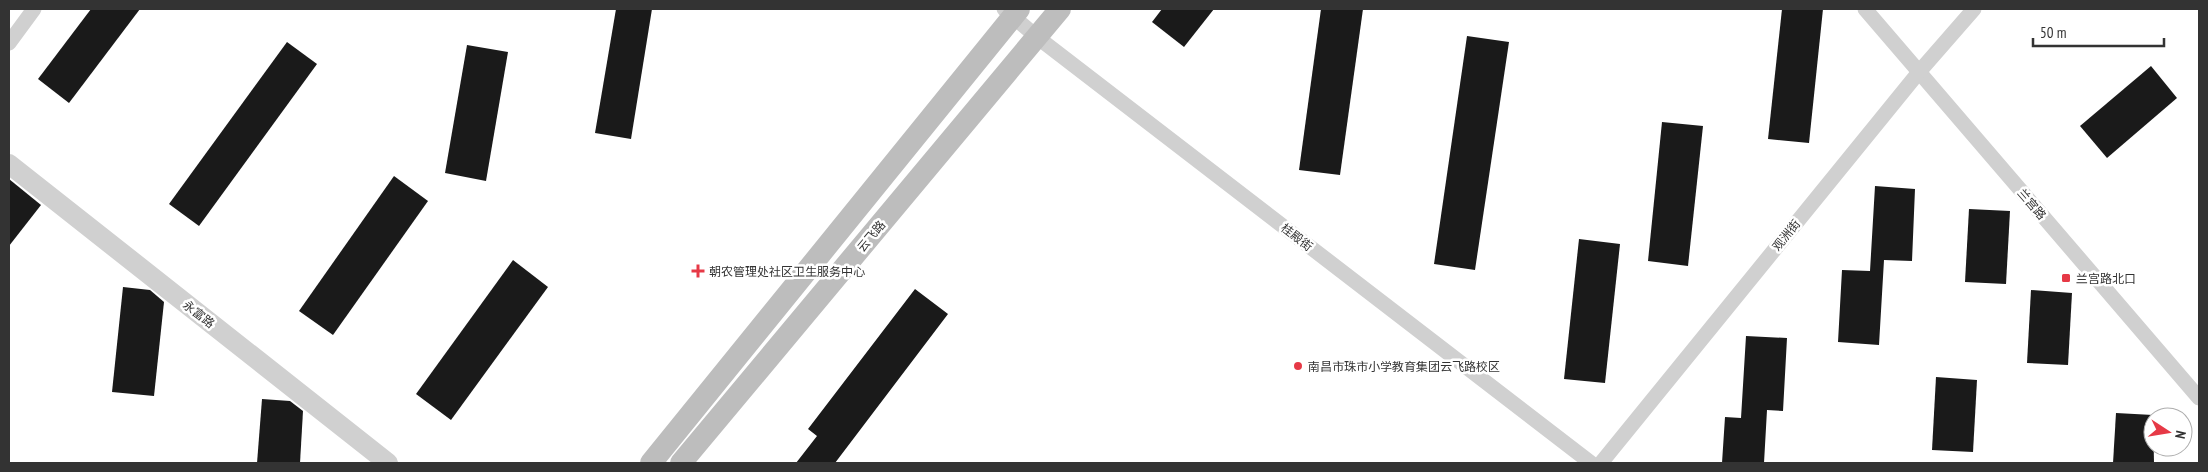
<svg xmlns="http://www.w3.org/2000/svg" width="2208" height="472" font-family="'PT Sans Narrow','Noto Sans SC',sans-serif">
<rect width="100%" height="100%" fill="#fff"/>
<g fill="#1a1a1a">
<polygon points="91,9 140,9 69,103 38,79"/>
<polygon points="616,9 652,9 631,139 595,133"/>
<polygon points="1162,9 1214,9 1184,47 1152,22"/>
<polygon points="1321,9 1363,9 1340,175 1299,170"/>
<polygon points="1782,9 1823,9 1809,143 1768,139"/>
<polygon points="1467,36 1509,42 1475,270 1434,264"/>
<polygon points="287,42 317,64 199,226 169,204"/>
<polygon points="467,45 508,52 486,181 445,173"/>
<polygon points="2151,66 2177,98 2107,158 2080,126"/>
<polygon points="1662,122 1703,126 1688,266 1648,261"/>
<polygon points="394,176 428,201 333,335 299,311"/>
<polygon points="9,179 41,205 9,246"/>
<polygon points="1875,186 1915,189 1912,261 1884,260 1879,345 1838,342 1842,270 1870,271"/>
<polygon points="1969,209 2010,211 2006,284 1965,282"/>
<polygon points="1579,239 1620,244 1605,383 1564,379"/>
<polygon points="513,260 548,287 451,420 416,394"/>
<polygon points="123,287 150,290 164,302 154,396 112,392"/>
<polygon points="915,289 948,314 835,463 796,463 817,436 808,429"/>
<polygon points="2031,290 2072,293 2068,365 2027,363"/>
<polygon points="1746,336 1787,338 1783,411 1767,410 1764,463 1722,463 1725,417 1741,418"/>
<polygon points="1936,377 1977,380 1973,452 1932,450"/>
<polygon points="262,399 290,401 303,411 300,463 257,463"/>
<polygon points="2116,413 2153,415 2154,463 2113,463"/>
</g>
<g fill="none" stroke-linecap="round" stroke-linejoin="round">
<g stroke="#d0d0d0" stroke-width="15">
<polyline points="1004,9 1037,37 1591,463"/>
<polyline points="1865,9 2199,398"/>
<polyline points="9,43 34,9"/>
<polyline points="1601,463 1919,72 1974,9"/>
</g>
<polyline stroke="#d0d0d0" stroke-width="20" points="9,164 388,463"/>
<g stroke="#bdbdbd" stroke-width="22">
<polyline points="651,463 1019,9"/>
<polyline points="681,463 1060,9"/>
</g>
</g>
<g fill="#e63946" stroke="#fff" stroke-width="2">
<path d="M695.5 263.5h5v5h5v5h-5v5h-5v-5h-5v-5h5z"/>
<rect x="2061" y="273" width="10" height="10" rx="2.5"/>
<circle cx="1298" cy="366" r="5"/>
</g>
<g text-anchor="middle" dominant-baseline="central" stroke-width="5" stroke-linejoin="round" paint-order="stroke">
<g font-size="12" fill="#333" stroke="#fff">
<text transform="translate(2032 204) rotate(49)">兰宫路</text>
<text transform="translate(1786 235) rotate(-51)">观洲街</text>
<text transform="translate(871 236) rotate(-50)">云飞路</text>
<text transform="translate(1297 237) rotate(38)">桂殿街</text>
<text transform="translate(199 314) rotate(38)">永富路</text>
</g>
<g font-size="12" fill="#333" stroke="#fff" text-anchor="start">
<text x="709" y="271">朝农管理处社区卫生服务中心</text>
<text x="2076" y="278">兰宫路北口</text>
<text x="1308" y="366">南昌市珠市小学教育集团云飞路校区</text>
</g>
</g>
<rect width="2208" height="472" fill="none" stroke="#333333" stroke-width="20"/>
<g transform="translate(2168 432) rotate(102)"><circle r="24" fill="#ffffff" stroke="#adadad"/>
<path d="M0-4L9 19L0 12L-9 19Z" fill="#e63946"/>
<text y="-8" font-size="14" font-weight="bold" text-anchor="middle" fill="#333333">N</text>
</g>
<path d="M2033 38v8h131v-8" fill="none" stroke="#333333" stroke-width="2.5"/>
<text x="2040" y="38" font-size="15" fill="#333333" stroke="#ffffff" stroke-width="4" paint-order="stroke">50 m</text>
</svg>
